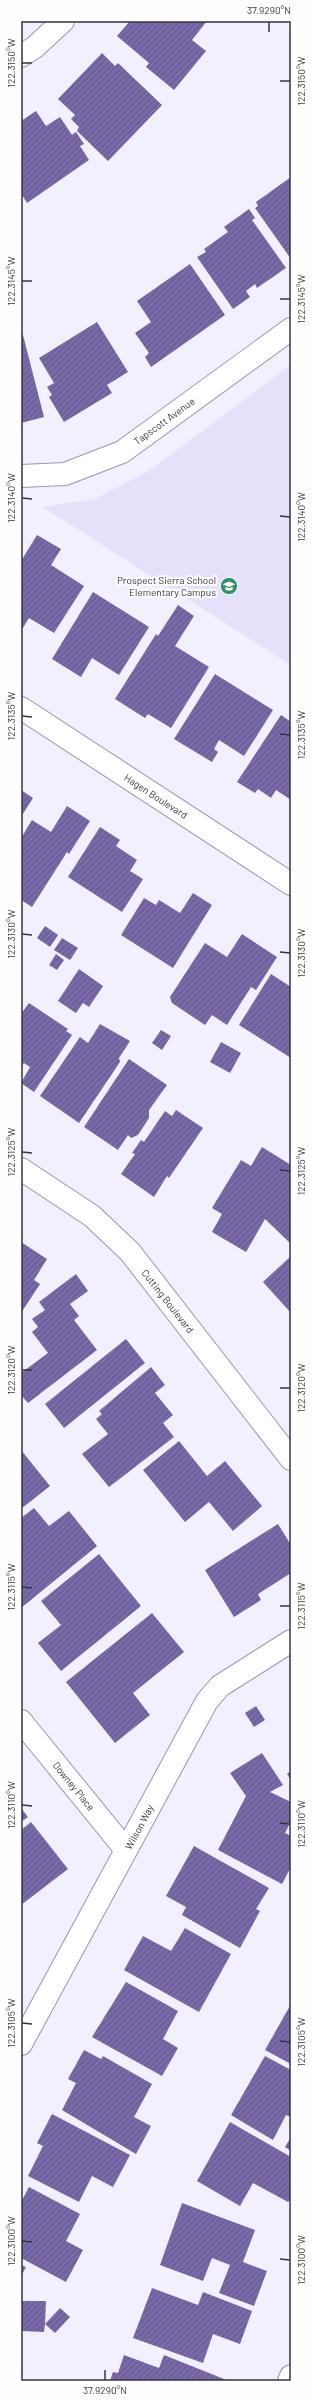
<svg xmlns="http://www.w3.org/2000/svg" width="312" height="2402" font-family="Barlow,sans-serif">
<defs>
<pattern id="building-hatch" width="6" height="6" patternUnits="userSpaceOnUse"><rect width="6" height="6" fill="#7362a2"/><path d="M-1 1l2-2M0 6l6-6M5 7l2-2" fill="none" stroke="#877aab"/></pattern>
</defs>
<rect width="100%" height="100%" fill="#f2effe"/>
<polygon fill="#e6e0fb" points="291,365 291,665 43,507 95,499 147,472"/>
<g fill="url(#building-hatch)">
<polygon points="130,21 207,21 192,40 206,51 174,90 146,67 149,63 117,36"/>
<polygon points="102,53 115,66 118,63 162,105 108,161 77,131 79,127 71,119 75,115 58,99"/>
<polygon points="36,111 46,126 60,117 72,135 76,132 84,144 80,146 89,160 27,203 21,193 21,121"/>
<polygon points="291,177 291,259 255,208 258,206 256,202"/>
<polygon points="249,209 255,218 252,220 286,268 257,288 255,284 246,291 250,297 233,309 197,257 206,252 204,249 228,232 224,227"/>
<polygon points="190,264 225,315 151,367 145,357 149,353 135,333 151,322 137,301"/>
<polygon points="97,322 128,372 107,385 112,393 64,422 49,397 52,395 47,387 54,383 39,358"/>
<polygon points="23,335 44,417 21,423 21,336"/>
<polygon points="37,535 61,549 51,565 84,586 54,633 29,618 21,631 21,561"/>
<polygon points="93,592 149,627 119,675 92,658 81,677 52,659"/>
<polygon points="178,605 194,616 175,646 209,667 171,728 148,714 145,718 115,699 156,634 158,636"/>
<polygon points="215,674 273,710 244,756 219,740 214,749 218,752 212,762 174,739"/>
<polygon points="281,715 291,722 291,800 276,790 271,798 258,789 255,793 237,782"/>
<polygon points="21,790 33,798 21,817"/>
<polygon points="67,806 90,821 69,854 67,852 32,907 21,900 21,838 32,820 51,832"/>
<polygon points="100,827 120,840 116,846 137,860 130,871 143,879 122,912 68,877"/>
<polygon points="193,893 212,905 173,968 121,935 144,898 156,905 159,900 180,913"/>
<polygon points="45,926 58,935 50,947 37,938"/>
<polygon points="242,934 277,957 256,990 251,987 227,1025 212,1015 205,1025 172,1003 170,997 205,943 227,957"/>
<polygon points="62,938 78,948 70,960 54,950"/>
<polygon points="56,954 64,960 57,970 49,965"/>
<polygon points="79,969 103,986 89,1007 83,1003 76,1013 58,1001"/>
<polygon points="271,974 291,987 291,1058 239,1025"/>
<polygon points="29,1003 68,1029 66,1031 72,1035 34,1092 21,1083 30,1067 24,1063 21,1067 21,1014"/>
<polygon points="100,1024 130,1041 119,1058 120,1062 79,1123 40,1096 80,1037 88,1043"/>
<polygon points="161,1030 171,1036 162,1050 152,1043"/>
<polygon points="221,1042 241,1053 230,1073 210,1062"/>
<polygon points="129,1059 167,1085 149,1110 149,1118 138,1135 131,1138 128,1135 118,1150 84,1127"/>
<polygon points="176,1110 203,1128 169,1178 167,1176 154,1197 121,1174 135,1154 132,1153 141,1140 144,1142 165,1111 172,1116"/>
<polygon points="262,1147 291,1165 291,1244 265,1219 246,1252 212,1232 222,1214 212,1208 241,1160 251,1166"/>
<polygon points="21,1242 47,1259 34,1280 40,1284 21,1313"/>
<polygon points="291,1256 291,1313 263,1282"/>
<polygon points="76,1274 88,1291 70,1304 79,1316 74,1320 97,1350 28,1403 21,1395 21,1373 48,1353 32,1332 38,1327 32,1319 45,1310 39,1302"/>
<polygon points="126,1339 145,1363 64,1428 45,1404"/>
<polygon points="151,1367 165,1385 155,1393 173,1415 163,1423 174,1437 109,1487 82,1454 108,1434 96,1419 102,1414 99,1411"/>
<polygon points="179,1441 207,1476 225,1461 262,1506 233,1531 209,1502 185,1522 143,1470"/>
<polygon points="21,1450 50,1486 21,1509"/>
<polygon points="34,1508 49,1526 69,1511 97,1546 21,1608 21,1518"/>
<polygon points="278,1524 291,1545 291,1573 258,1594 261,1600 234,1617 205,1570"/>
<polygon points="99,1554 141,1606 61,1671 38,1643 61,1625 41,1601"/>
<polygon points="152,1613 184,1652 133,1693 150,1715 115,1743 66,1682"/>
<polygon points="256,1706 265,1720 254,1727 245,1713"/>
<polygon points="262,1753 283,1785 270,1792 291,1802 291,1821 285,1833 291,1836 291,1867 282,1884 218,1850 246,1796 230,1773"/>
<polygon points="291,1771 291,1780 287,1774"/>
<polygon points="21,1808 28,1817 21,1822"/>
<polygon points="31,1822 68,1869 21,1905 21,1830"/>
<polygon points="194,1846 269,1888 256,1909 260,1911 240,1948 182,1915 186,1907 166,1896"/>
<polygon points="185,1928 231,1954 199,2012 124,1970 143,1936 171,1951"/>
<polygon points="126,1982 178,2011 163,2039 178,2048 162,2076 92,2037"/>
<polygon points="291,2004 291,2064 265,2050"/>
<polygon points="84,2050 101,2059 103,2056 152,2084 134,2117 151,2126 136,2154 62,2110 76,2083 68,2079"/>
<polygon points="265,2056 291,2070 291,2117 286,2115 273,2140 231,2115"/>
<polygon points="52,2114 130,2155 113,2187 92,2176 79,2202 28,2176 43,2146 37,2143"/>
<polygon points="230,2122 291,2157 291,2199 288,2202 253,2183 240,2206 197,2181"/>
<polygon points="291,2137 291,2151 285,2147"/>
<polygon points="29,2187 80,2214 66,2241 83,2250 66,2282 21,2258 21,2202"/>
<polygon points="182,2203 255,2230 243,2262 267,2271 254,2306 219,2293 230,2265 212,2258 203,2281 160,2265"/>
<polygon points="21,2265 26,2267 21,2276"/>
<polygon points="152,2288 198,2305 203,2292 252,2311 240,2344 213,2334 203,2363 133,2338"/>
<polygon points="21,2301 46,2301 45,2324 60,2308 70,2317 55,2333 45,2324 44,2332 21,2331"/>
<polygon points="124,2355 159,2368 164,2355 229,2381 110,2381 113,2372 118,2373"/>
</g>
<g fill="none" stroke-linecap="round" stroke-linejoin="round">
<defs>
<g id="minor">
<polyline points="21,56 35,47 63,21"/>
<polyline points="21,476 65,474 122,452 291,329"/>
<polyline points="21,708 291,884"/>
<polyline points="21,1169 92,1216 130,1252 291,1459"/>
<polyline points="21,1721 126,1850"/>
<polyline points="21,2044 207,1701 220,1686 291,1641"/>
<polyline points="289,2381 291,2376"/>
</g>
</defs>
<use href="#minor" stroke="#9a95ad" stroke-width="24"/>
<use href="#minor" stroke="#fff" stroke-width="22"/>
</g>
<path fill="none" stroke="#36343e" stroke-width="1.5" d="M 269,32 L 269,22M 22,63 L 32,63M 280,81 L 290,81M 22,281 L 32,281M 280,299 L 290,299M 22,498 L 32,499M 280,516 L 290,517M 22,716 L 32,717M 280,734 L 290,735M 22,934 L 32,935M 280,952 L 290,953M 22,1152 L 32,1153M 280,1170 L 290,1171M 22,1370 L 32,1370M 280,1388 L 290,1388M 22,1587 L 32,1588M 280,1606 L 290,1606M 22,1805 L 32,1806M 280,1823 L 290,1824M 22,2023 L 32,2024M 280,2041 L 290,2042M 22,2241 L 32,2242M 280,2259 L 290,2260M 105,2380 L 105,2370"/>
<defs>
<symbol id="school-disc" viewBox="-11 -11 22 22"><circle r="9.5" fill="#339169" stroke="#fefefe"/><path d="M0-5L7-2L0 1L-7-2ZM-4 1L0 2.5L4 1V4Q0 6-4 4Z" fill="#fff"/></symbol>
</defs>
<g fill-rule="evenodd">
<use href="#school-disc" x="219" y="576" width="20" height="20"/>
</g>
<g text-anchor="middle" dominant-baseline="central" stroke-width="4" stroke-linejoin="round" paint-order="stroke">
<g font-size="10" fill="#36343e" stroke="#fefefe">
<text transform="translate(164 421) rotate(-36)">Tapscott Avenue</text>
<text transform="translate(156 796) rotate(33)">Hagen Boulevard</text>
<text transform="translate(168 1301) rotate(52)">Cutting Boulevard</text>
<text transform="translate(74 1786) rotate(51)">Downey Place</text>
<text transform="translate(139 1827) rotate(-62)">Wilson Way</text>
</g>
<g font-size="10" fill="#36343e" stroke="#fefefe" text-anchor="end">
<text x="216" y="580">Prospect Sierra School<tspan x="216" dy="12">Elementary Campus</tspan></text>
</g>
</g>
<rect width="312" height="2402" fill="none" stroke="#fefefe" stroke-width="44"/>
<rect x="22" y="22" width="268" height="2358" fill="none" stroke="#36343e" stroke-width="1.5"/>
<g font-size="10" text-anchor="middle" fill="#36343e">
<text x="269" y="14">37.9290°N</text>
<text transform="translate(11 63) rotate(-90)" y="4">122.3150°W</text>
<text transform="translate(301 81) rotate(-90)" y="4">122.3150°W</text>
<text transform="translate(11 281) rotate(-90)" y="4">122.3145°W</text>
<text transform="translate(301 299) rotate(-90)" y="4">122.3145°W</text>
<text transform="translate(11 498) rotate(-90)" y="4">122.3140°W</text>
<text transform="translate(301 517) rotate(-90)" y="4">122.3140°W</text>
<text transform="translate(11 716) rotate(-90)" y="4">122.3135°W</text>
<text transform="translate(301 735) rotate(-90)" y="4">122.3135°W</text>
<text transform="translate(11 934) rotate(-90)" y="4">122.3130°W</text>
<text transform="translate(301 953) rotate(-90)" y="4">122.3130°W</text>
<text transform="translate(11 1152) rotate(-90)" y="4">122.3125°W</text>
<text transform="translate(301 1171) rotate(-90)" y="4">122.3125°W</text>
<text transform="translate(11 1370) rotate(-90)" y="4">122.3120°W</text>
<text transform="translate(301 1388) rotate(-90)" y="4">122.3120°W</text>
<text transform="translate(11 1587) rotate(-90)" y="4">122.3115°W</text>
<text transform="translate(301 1606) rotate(-90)" y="4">122.3115°W</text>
<text transform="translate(11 1805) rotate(-90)" y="4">122.3110°W</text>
<text transform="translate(301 1824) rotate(-90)" y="4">122.3110°W</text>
<text transform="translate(11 2023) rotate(-90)" y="4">122.3105°W</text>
<text transform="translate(301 2042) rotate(-90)" y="4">122.3105°W</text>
<text transform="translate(11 2241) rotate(-90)" y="4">122.3100°W</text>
<text transform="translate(301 2260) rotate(-90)" y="4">122.3100°W</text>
<text x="105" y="2394">37.9290°N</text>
</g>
</svg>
